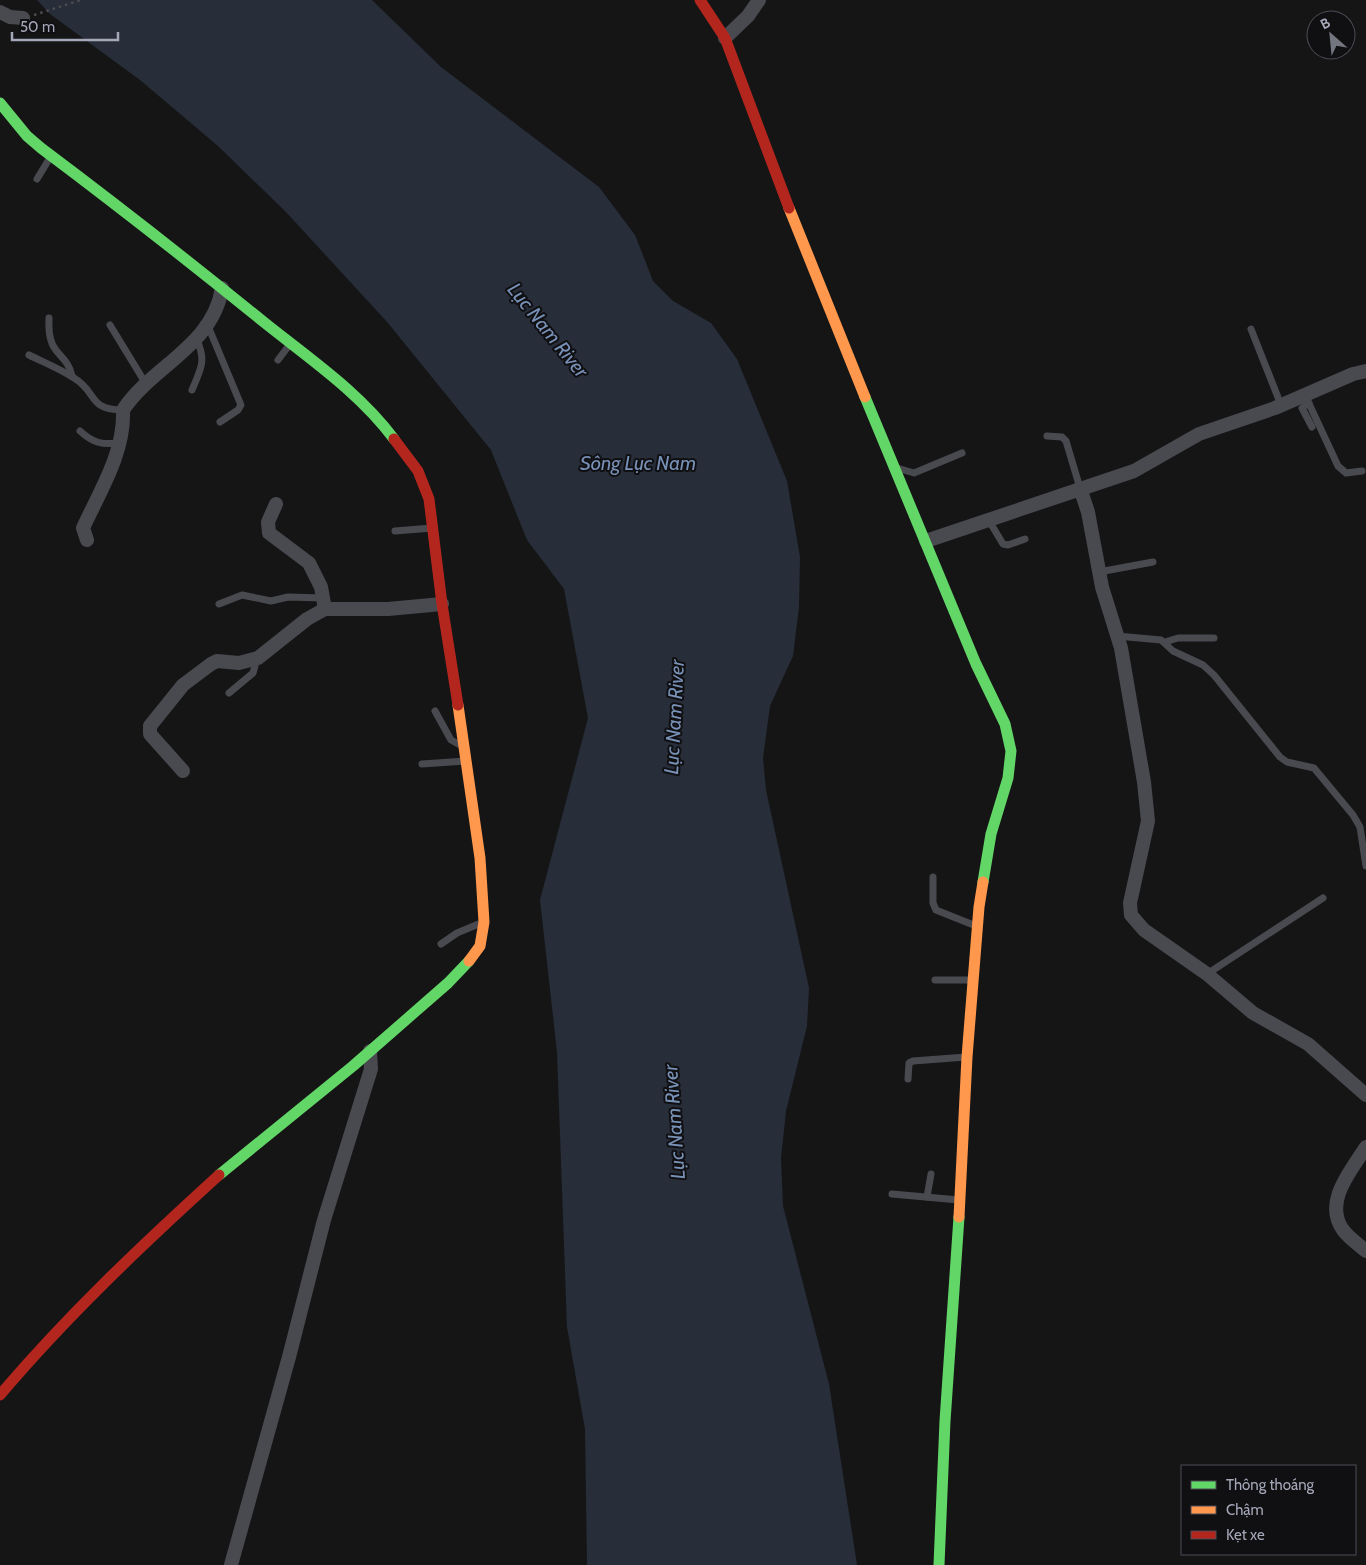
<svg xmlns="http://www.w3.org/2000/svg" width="1366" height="1565" font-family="Cabin,sans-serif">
<rect width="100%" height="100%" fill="#151516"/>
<polygon fill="#272e39" points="37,0 372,0 441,67 599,187 635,235 653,281 673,301 711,323 737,359 787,481 800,557 799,607 793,656 770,706 763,758 766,790 809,988 807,1026 786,1111 781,1158 783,1206 829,1384 857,1565 587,1565 585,1429 567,1327 557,1052 540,900 588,718 564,589 527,540 491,450 388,323 286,212 218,146 140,80 50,14"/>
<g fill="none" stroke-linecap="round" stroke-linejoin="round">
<polyline stroke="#4b4b50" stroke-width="2.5" stroke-dasharray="2.5 4" stroke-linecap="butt" points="34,15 81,0"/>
<g stroke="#494a4f" stroke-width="7">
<polyline points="37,179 51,156"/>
<path d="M 49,318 C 47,358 66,350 72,376"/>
<polyline points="110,325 146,384"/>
<polyline points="208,326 241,405 238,410 220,422"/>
<polyline points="1251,329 1281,405"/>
<path d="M 29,355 C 43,362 60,369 74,378 C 98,392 87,410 123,410"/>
<polyline points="278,360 290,344"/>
<path d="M 192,390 C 201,368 207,361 196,338"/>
<polyline points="1305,395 1338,466 1346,473 1362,471"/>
<polyline points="1309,403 1302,408 1312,427"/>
<path d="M 80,431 C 93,443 102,445 119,443"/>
<polyline points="1047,436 1062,437 1066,441 1080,488"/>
<polyline points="897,468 914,473 962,453"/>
<polyline points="988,519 1003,544 1008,545 1025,539"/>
<polyline points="395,531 432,528"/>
<polyline points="1099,572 1153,562"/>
<polyline points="219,604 242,595 271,601 288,597 323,598"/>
<polyline points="1117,636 1161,640 1173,651 1203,665 1214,675 1280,757 1287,762 1314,768 1353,815 1360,827 1366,866"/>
<polyline points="1165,642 1178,638 1214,638"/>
<polyline points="229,693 253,673 255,666 251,661"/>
<polyline points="435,711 451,740 462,746"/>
<polyline points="422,764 466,761"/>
<polyline points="933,877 933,903 936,910 976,926"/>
<polyline points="441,944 457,933 481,923"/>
<polyline points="1207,974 1323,898"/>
<polyline points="935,980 972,980"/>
<polyline points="908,1079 909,1063 913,1061 966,1057"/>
<polyline points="892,1194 959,1200"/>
<polyline points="927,1197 931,1174"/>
</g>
<g stroke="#494a4f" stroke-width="14">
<polyline points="0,12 10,17 23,18"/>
<polyline points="725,38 748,16 759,0"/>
<polyline points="1080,488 1088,512 1102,587 1121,648 1144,782 1148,821 1130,903 1131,915 1144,930 1207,974 1253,1013 1308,1044 1366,1095"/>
<polyline points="276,504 268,522 269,533 309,563 321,587 325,609 388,609 442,604"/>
<path d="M 87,540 L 83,528 C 100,491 125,452 123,410 C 152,366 213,346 222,288"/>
<polyline points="926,541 1134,471 1199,434 1275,408 1353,374 1366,371"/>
<polyline points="183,771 150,734 150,726 183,685 211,664 217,661 239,663 258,658 307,619 325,609"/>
<path d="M 1366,1147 C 1351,1171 1323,1202 1343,1230 C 1349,1238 1359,1245 1366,1251"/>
<polyline points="231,1565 289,1357 324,1220 371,1069 370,1051"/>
</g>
<g stroke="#63d668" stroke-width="11">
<path d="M 0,103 L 27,136 L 41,148 C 117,205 191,263 265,323 C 310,359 360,393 394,439"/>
<polyline points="865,397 976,664 1005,724 1011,751 1008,778 991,834 983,882"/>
<polyline points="219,1175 353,1066 448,983 469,961"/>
<polyline points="939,1565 945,1421 959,1217"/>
</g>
<g stroke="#ff974d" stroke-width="11">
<polyline points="789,208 865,397"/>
<polyline points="458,705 480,858 484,922 480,946 469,961"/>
<polyline points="959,1217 967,1057 979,907 983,882"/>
</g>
<g stroke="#b3261e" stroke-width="11">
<polyline points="700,0 725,38 789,208"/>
<polyline points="394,439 418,471 429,499 442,604 458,705"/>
<path d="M 0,1395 C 67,1316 142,1245 219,1175"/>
</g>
</g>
<g text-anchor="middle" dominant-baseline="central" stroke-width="4" stroke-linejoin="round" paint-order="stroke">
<g font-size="20" font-style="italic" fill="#7891b7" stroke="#100f12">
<text transform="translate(548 330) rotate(51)">Lục Nam River</text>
<text x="638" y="463">Sông Lục Nam</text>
<text transform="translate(674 717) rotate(-87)">Lục Nam River</text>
<text transform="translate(674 1122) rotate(-94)">Lục Nam River</text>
</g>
</g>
<rect x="1181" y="1465" width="175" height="90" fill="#100f12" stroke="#4c4c54"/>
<rect x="1191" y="1481" width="25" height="8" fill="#63d668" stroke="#4c4c54"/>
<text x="1226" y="1490" font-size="15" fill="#a5a8b8">Thông thoáng</text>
<rect x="1191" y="1506" width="25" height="8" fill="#ff974d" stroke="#4c4c54"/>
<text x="1226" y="1515" font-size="15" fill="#a5a8b8">Chậm</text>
<rect x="1191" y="1531" width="25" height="8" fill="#b3261e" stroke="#4c4c54"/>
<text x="1226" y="1540" font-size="15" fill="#a5a8b8">Kẹt xe</text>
<g transform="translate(1331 35) rotate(333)"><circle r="24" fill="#100f12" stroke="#4c4c54"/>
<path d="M0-4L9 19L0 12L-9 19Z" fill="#73757f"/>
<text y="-8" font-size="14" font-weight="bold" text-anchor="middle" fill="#a5a8b8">B</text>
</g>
<path d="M12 32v8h106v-8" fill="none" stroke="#a5a8b8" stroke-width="2.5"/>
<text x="20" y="32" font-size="15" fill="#a5a8b8" stroke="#100f12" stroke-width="4" paint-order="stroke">50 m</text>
</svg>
